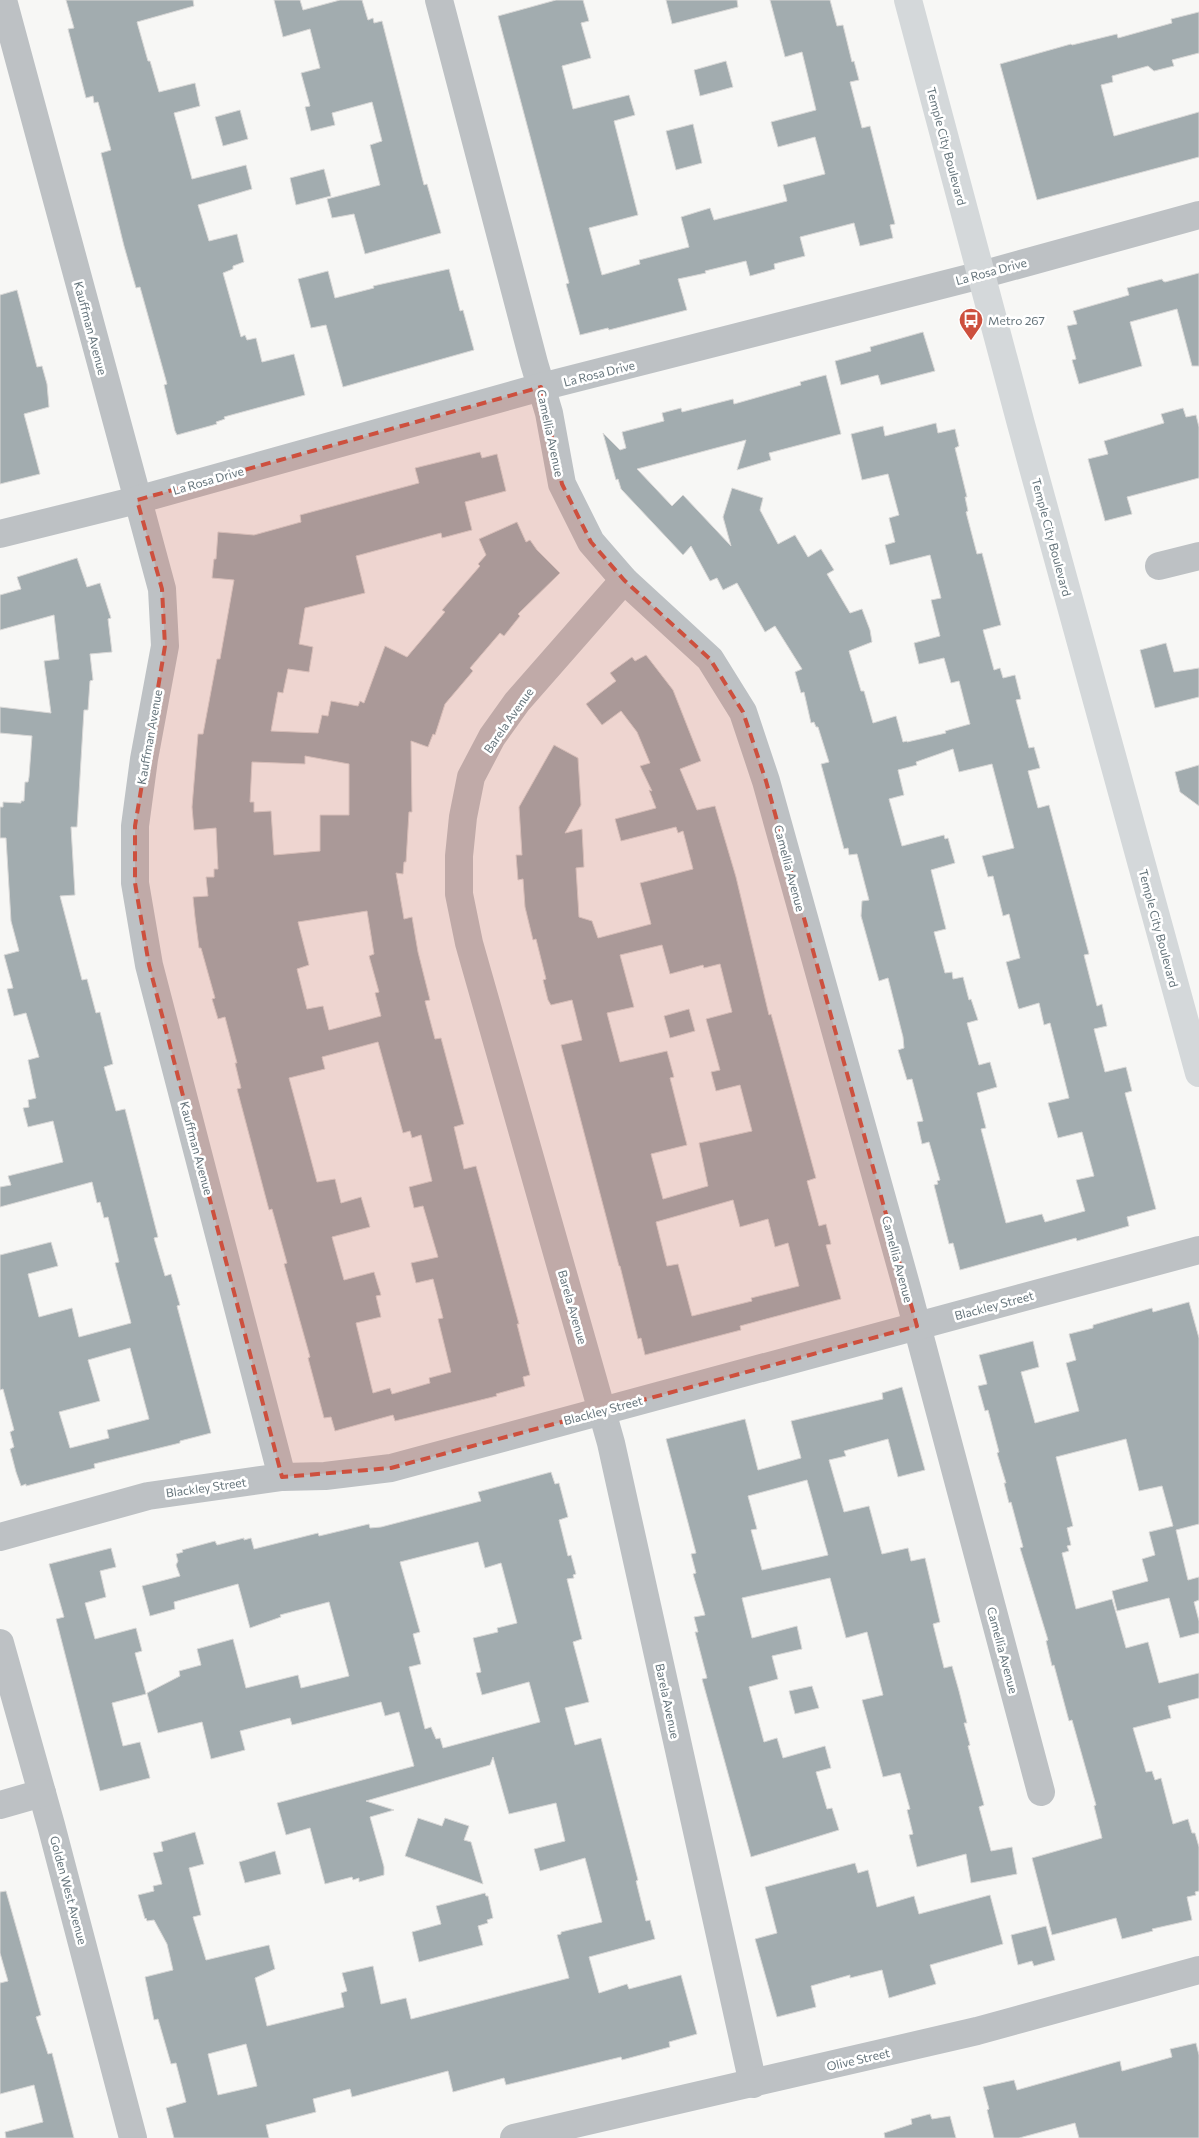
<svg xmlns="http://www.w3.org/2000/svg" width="1199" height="2138" font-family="Commissioner,sans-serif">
<rect width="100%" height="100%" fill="#f7f7f5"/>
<g fill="#a2acaf" stroke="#d9d8d7" fill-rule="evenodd">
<polygon points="66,0 193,0 194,6 137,22 148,61 150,61 159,92 195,83 200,106 174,113 192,179 246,165 252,189 198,205 209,241 237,234 244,262 233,266 233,269 223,273 241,337 245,335 247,340 256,338 262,362 294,354 305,395 224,417 225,419 216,422 217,424 177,435 175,431 164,385 167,384 140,287 136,288 124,246 101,153 111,150 98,102 94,103 93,96 86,98 68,29 74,28"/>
<polygon points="274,0 300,0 303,10 340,0 362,0 368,20 373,18 374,23 382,21 424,185 427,184 441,233 365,254 354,214 332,218 327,199 380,185 370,145 382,141 372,102 332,113 335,125 311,131 305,107 310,106 301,73 320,68 310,29 283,37"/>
<polygon points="556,0 583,0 589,21 581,23 591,58 562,66 573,109 629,95 635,115 614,121 638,215 589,228 602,275 640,264 639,260 689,247 681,217 710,208 714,220 787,201 783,185 825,174 815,137 778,147 771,122 816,110 802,52 785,57 770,0 830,0 837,26 843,25 852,62 854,61 859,80 850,82 862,128 870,126 895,224 890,225 893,238 860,246 854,223 800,237 805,256 774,264 775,269 750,276 746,261 705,271 706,273 678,279 687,310 609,330 608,328 580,335 566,284 569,283 498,16"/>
<polygon points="666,0 737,0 738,7 672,24"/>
<polygon points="1199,12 1199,53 1172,60 1174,66 1154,71 1148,66 1112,76 1113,82 1101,85 1114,136 1199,112 1199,157 1037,200 1000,64 1071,44 1072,45 1117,34 1118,38 1172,23 1171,19"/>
<polygon points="726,61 733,87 700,96 694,70"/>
<polygon points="240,110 248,139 223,146 215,117"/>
<polygon points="693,124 702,163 676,170 666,131"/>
<polygon points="324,169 331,196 296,205 290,178"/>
<polygon points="449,269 460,311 463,310 474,350 343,387 326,325 311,328 298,279 328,271 335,298 374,288 373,286"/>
<polygon points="1199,273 1199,366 1192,366 1177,309 1130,322 1142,366 1079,384 1072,360 1076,359 1067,326 1077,324 1073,311 1129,295 1127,288 1162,279 1163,281 1165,282"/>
<polygon points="17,290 37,367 42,366 47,384 49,407 24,414 40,474 0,484 0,295"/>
<polygon points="923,332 935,371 881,385 878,375 841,385 835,361 871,351 870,347"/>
<path d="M 826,375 L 841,434 L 769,453 L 771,460 L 737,470 L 746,440 L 637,469 L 672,506 L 683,495 L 731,546 L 723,517 L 732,488 L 763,498 L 760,510 L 778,544 L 795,535 L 808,557 L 821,549 L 834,570 L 827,574 L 850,613 L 862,609 L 870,630 L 872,642 L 849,651 L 861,691 L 864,691 L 873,723 L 896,716 L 903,742 L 907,741 L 907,742 L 946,733 L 945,731 L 970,724 L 959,681 L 951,683 L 944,658 L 919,664 L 914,643 L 940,636 L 931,600 L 941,598 L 930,555 L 890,565 L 885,545 L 895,542 L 889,518 L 899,515 L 888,474 L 862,480 L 851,434 L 883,426 L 885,436 L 936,423 L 938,433 L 955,429 L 959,446 L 955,448 L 967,497 L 965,497 L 968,511 L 966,512 L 977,554 L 982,553 L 1001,625 L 983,630 L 994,670 L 1000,668 L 1003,678 L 1015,675 L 1021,699 L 1016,700 L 1029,748 L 1034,747 L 1040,768 L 1028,771 L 1038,808 L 1049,805 L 1089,954 L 1084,955 L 1097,1006 L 1102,1004 L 1107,1026 L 1094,1029 L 1105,1072 L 1126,1067 L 1132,1091 L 1125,1093 L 1156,1209 L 1127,1217 L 1129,1226 L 1077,1241 L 1076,1238 L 960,1270 L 953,1243 L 949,1244 L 934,1185 L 938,1184 L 937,1181 L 940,1180 L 929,1142 L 922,1144 L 917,1122 L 923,1121 L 912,1079 L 907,1080 L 898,1050 L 904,1048 L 903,1037 L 888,978 L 879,981 L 861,916 L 862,901 L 869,900 L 857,854 L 849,855 L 848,848 L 844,849 L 821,764 L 829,762 L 818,727 L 816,727 L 814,722 L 811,723 L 804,692 L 801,693 L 795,672 L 802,669 L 775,626 L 765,632 L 737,583 L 723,590 L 717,578 L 710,581 L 691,546 L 683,555 L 621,489 L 618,479 L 616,480 L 603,433 L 620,450 L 626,448 L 622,432 L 664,421 L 662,413 L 681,408 L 682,412 L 733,399 L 734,404 L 801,385 L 800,382 ZM 953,749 L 959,772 L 992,764 L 1014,848 L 982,856 L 988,877 L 993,876 L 1003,916 L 1009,914 L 1020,958 L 1006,962 L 1018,1007 L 1019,1009 L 1039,1003 L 1044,1025 L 1050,1023 L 1069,1098 L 1048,1103 L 1058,1138 L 1082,1132 L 1094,1176 L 1076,1180 L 1085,1211 L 1045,1222 L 1042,1214 L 1006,1223 L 981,1129 L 986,1128 L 977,1093 L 997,1087 L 990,1062 L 979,1065 L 967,1023 L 978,1020 L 971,999 L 969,1000 L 963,977 L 953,979 L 952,972 L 945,973 L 934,932 L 946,929 L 931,870 L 955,863 L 948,838 L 945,839 L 944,835 L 902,846 L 889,799 L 904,795 L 898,770 L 917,765 L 916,762 Z"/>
<polygon points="1183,408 1186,417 1196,415 1199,427 1199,478 1127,497 1132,514 1105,521 1088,459 1108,454 1104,441 1164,423 1161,414"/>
<path d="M 480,452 L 482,458 L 497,454 L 506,491 L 465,502 L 472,530 L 442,538 L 441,533 L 356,556 L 365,593 L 305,608 L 299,644 L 313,647 L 309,672 L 288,669 L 283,693 L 278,692 L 271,731 L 318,733 L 322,715 L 328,716 L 331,701 L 358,706 L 360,701 L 364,703 L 385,646 L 407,657 L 445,612 L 442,610 L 480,566 L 478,564 L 486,555 L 479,539 L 517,522 L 526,542 L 530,540 L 537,550 L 560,573 L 518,614 L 520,616 L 504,636 L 500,633 L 470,668 L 473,671 L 445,704 L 435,735 L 433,734 L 428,747 L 411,741 L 412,812 L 409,812 L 406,862 L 404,862 L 403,874 L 396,873 L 404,919 L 412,917 L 418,952 L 430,1000 L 425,1001 L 435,1039 L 441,1038 L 464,1124 L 454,1127 L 464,1169 L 476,1166 L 519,1324 L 517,1324 L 530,1375 L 523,1377 L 525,1386 L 496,1394 L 497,1396 L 395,1421 L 393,1415 L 335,1431 L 331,1417 L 324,1418 L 308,1358 L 310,1357 L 284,1264 L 287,1263 L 272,1209 L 269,1210 L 237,1089 L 241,1088 L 235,1063 L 237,1063 L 225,1017 L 218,1019 L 212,999 L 215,998 L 201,948 L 199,948 L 195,917 L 193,897 L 208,896 L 206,877 L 214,877 L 214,869 L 218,869 L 216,828 L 194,830 L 192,807 L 198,734 L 203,734 L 217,659 L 220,659 L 234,580 L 212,578 L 214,559 L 216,559 L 218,532 L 254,535 L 301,522 L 300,515 L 419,483 L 415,468 ZM 305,756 L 349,764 L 349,815 L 320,815 L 320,851 L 274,855 L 271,811 L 254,812 L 254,802 L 250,802 L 252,762 L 305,764 ZM 367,911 L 374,954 L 369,956 L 379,992 L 375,993 L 381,1016 L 329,1030 L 323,1006 L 307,1009 L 297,969 L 309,965 L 298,922 ZM 378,1042 L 403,1133 L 410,1131 L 412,1138 L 421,1135 L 432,1181 L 409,1187 L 414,1208 L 423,1206 L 438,1257 L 411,1263 L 416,1283 L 433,1279 L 443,1318 L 438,1319 L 451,1372 L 429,1378 L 430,1383 L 392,1394 L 390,1388 L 373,1393 L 356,1323 L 381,1317 L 376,1296 L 381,1295 L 374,1272 L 344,1280 L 332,1237 L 370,1227 L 361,1197 L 341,1203 L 335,1179 L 317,1182 L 289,1078 L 325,1069 L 322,1057 Z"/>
<path d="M 77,558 L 87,587 L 100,583 L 111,618 L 108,619 L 112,652 L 90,654 L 93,680 L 90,681 L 88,710 L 84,710 L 77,827 L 71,827 L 75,895 L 60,896 L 82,980 L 87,979 L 96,1013 L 100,1012 L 113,1064 L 104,1067 L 116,1111 L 125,1109 L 158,1237 L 154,1238 L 165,1276 L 171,1274 L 180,1305 L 177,1306 L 211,1433 L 180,1441 L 180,1443 L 94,1464 L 95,1468 L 26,1486 L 26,1484 L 21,1486 L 16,1472 L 10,1449 L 14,1447 L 10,1432 L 14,1430 L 3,1389 L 0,1390 L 0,1255 L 51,1242 L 58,1266 L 28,1274 L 39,1317 L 72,1308 L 79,1337 L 131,1323 L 115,1263 L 119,1262 L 108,1217 L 104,1218 L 100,1202 L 97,1203 L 92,1182 L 0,1207 L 0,1187 L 11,1185 L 8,1176 L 63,1162 L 53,1121 L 28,1127 L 23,1108 L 29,1107 L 28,1100 L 36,1098 L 28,1060 L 39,1057 L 26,1013 L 14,1016 L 7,989 L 13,988 L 4,955 L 19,951 L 11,921 L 6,838 L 0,838 L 0,807 L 3,807 L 3,802 L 21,803 L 21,801 L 24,801 L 25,782 L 28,782 L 29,777 L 32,736 L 0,733 L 0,707 L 51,713 L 44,661 L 59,659 L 54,615 L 0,630 L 0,595 L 21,589 L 17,577 ZM 130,1348 L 149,1419 L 107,1430 L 109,1438 L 70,1448 L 59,1412 L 100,1401 L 88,1360 Z"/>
<polygon points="1166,643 1174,672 1199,668 1199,697 1155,708 1140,650"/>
<path d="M 646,655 L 673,690 L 701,761 L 680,769 L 697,810 L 715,806 L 736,877 L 769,1015 L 771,1014 L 816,1178 L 807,1181 L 819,1226 L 826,1224 L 831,1244 L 826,1245 L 841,1299 L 740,1326 L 741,1330 L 645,1355 L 641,1338 L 638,1339 L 620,1266 L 619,1266 L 561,1045 L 582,1040 L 572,1000 L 551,1005 L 548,1000 L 543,980 L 546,979 L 536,939 L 533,940 L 525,907 L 523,879 L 518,880 L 516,855 L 522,855 L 519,807 L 554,745 L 578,758 L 581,805 L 565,833 L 582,829 L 584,867 L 576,868 L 579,917 L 592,921 L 598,938 L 651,924 L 640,883 L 693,869 L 683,831 L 678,833 L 676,827 L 621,841 L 615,819 L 656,808 L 649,790 L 652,791 L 640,766 L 650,763 L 637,732 L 621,711 L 602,725 L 586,704 L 616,681 L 610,673 L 632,657 L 635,661 ZM 662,945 L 670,974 L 703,965 L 704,968 L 720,964 L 732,1012 L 706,1019 L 720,1070 L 711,1072 L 716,1091 L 740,1085 L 752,1131 L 699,1143 L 708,1186 L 663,1199 L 651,1154 L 687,1145 L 670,1078 L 674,1077 L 667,1051 L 620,1062 L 607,1013 L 634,1007 L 620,955 ZM 733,1200 L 740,1227 L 768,1219 L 775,1247 L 788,1243 L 799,1286 L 751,1298 L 752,1301 L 692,1316 L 678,1264 L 667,1266 L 656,1222 Z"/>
<polygon points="1199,765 1199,806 1180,792 1175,772"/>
<polygon points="689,1009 695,1031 670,1038 664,1016"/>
<polygon points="1189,1302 1199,1338 1199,1524 1176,1530 1188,1580 1199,1577 1199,1600 1194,1602 1199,1621 1199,1633 1180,1638 1169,1598 1117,1611 1112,1591 1148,1581 1142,1559 1155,1555 1149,1532 1173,1526 1162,1486 1139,1491 1126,1439 1056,1457 1073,1526 1067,1528 1071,1545 1067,1546 1069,1551 1062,1553 1076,1609 1112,1599 1126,1648 1148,1642 1159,1683 1199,1673 1199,1698 1168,1706 1171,1718 1133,1728 1146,1772 1152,1771 1155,1780 1161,1778 1173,1824 1188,1819 1192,1833 1195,1833 1199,1847 1199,1891 1195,1892 1196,1895 1187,1897 1192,1920 1152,1929 1153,1931 1122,1939 1116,1918 1052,1935 1032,1858 1102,1838 1094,1806 1096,1805 1072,1720 1069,1721 1054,1665 1052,1666 1046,1641 1048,1640 1020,1548 1023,1547 1011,1502 1009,1503 1004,1483 1006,1483 997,1453 999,1452 988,1410 985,1411 978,1386 987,1384 979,1355 1033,1341 1039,1367 1021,1372 1035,1423 1079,1411 1066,1363 1076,1360 1069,1334 1093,1328 1093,1325 1152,1308 1153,1312"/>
<path d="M 902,1387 L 925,1470 L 898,1477 L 888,1439 L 844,1451 L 846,1456 L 829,1460 L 844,1512 L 869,1506 L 882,1554 L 908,1548 L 911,1561 L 925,1558 L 940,1622 L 933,1624 L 944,1668 L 952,1666 L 959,1691 L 967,1723 L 964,1723 L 970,1745 L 968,1746 L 984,1805 L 979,1807 L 991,1851 L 1012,1847 L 1017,1874 L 971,1883 L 966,1854 L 917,1867 L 909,1835 L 913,1834 L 907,1810 L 910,1809 L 900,1773 L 883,1777 L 862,1700 L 883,1695 L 867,1632 L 846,1638 L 830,1578 L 742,1598 L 752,1638 L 797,1626 L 802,1649 L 772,1656 L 778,1679 L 749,1687 L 764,1742 L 777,1738 L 783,1758 L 825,1746 L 831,1768 L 816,1772 L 827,1809 L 832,1808 L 839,1830 L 751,1857 L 702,1679 L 707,1678 L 695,1632 L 698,1632 L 694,1617 L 705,1615 L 693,1574 L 696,1573 L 691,1554 L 696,1553 L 666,1439 L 745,1419 L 758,1470 L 801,1458 L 791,1421 L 883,1399 L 882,1393 ZM 807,1480 L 828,1555 L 762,1570 L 751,1530 L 757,1529 L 748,1496 Z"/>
<path d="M 551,1472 L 555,1484 L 559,1483 L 568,1517 L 559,1520 L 568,1556 L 571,1555 L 576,1574 L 573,1575 L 574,1578 L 567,1579 L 582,1639 L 573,1642 L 589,1702 L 565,1708 L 575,1745 L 601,1738 L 638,1880 L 636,1881 L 646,1921 L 650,1920 L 655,1939 L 589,1957 L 599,1993 L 627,1984 L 629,1989 L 681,1975 L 697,2034 L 669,2042 L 670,2047 L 622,2060 L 621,2057 L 506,2085 L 504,2078 L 453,2092 L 448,2071 L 352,2097 L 350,2089 L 313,2099 L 316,2112 L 266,2125 L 269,2138 L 174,2138 L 166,2108 L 186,2102 L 176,2063 L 171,2064 L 158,2019 L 154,2020 L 145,1977 L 173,1970 L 167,1944 L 154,1920 L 147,1921 L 146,1918 L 145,1919 L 138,1895 L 154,1891 L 153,1886 L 162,1884 L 153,1853 L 163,1851 L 161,1842 L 195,1832 L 204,1864 L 189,1868 L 201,1915 L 193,1917 L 206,1960 L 269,1945 L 275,1969 L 255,1978 L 267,2026 L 344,2007 L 341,1993 L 347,1991 L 342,1973 L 373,1966 L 381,2004 L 406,1998 L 411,2019 L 569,1978 L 557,1935 L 561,1934 L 561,1932 L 602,1922 L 585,1858 L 540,1871 L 534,1849 L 565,1841 L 556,1803 L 509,1814 L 493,1757 L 490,1765 L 366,1801 L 394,1810 L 370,1817 L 384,1867 L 384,1875 L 359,1882 L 359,1878 L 353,1880 L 352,1877 L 325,1884 L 310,1828 L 286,1835 L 277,1803 L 414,1766 L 399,1712 L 385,1716 L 381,1702 L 292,1725 L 290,1718 L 240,1731 L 245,1750 L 211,1759 L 202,1722 L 158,1733 L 147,1693 L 180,1676 L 179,1671 L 201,1665 L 197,1649 L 233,1639 L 246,1688 L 298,1675 L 301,1688 L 349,1676 L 329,1602 L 280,1615 L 281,1617 L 250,1628 L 238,1584 L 174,1602 L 175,1609 L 150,1616 L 142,1586 L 180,1576 L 176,1565 L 178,1561 L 176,1554 L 183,1552 L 182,1550 L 215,1541 L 217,1545 L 244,1538 L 244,1540 L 251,1538 L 254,1549 L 318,1533 L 319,1536 L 369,1524 L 370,1528 L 381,1527 L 481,1501 L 478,1492 ZM 478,1542 L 485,1568 L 501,1563 L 517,1623 L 497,1628 L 498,1632 L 473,1638 L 481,1672 L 476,1673 L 482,1695 L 529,1682 L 540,1722 L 443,1748 L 440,1738 L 436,1739 L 431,1727 L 425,1729 L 409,1667 L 421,1664 L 413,1634 L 420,1632 L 400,1562 ZM 246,2044 L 257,2086 L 218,2095 L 208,2054 Z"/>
<polygon points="111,1548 116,1567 100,1571 106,1597 85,1603 95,1639 136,1628 142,1651 135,1653 146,1694 112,1703 123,1746 140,1742 150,1778 100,1791 56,1619 64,1617 49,1564"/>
<polygon points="812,1686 819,1708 795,1714 789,1691"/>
<polygon points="418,1818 442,1826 445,1818 469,1826 464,1840 471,1842 483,1884 405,1856"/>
<polygon points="275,1851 281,1874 245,1883 239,1862"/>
<polygon points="855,1863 858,1873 868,1870 877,1907 914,1896 919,1914 990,1895 1003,1944 930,1965 936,1984 889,1998 882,1970 850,1978 850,1975 811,1986 816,2007 777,2017 755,1939 777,1933 765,1887"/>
<polygon points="6,1891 41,2015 36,2017 48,2054 52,2053 74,2138 6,2138 5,2132 43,2122 34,2085 0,2094 0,1983 8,1981 0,1953 0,1892"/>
<polygon points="485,1893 486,1896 488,1896 493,1918 487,1920 488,1923 478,1926 483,1945 419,1962 412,1932 441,1924 436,1906"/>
<polygon points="1046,1926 1055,1960 1034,1966 1032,1961 1018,1965 1011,1935"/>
<polygon points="1196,2043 1199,2055 1199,2138 1079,2138 1075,2123 1019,2138 994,2138 987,2110 989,2109 983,2087 1014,2080 1017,2090 1120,2061 1122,2071 1172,2057 1170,2049"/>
<polygon points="930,2114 932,2119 950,2116 956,2138 885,2138 884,2133 912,2124 911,2119"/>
</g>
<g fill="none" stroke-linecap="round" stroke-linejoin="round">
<g stroke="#bdc1c4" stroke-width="28">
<polyline points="3,0 162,589 165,646 144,759 135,826 135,883 149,965 282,1477"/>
<polyline points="439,0 534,363 549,413 562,484 591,542 624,580 710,659 743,712 766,781 908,1292 1041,1792"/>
<polyline points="0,534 137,500 541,387 981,275 1199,215"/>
<polyline points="1159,566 1199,556"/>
<polyline points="624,580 517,702 492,737 471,777 463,817 459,856 459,894 469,943 611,1443 753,2084"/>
<polyline points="0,1537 148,1496 282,1477 325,1476 391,1468 1199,1250"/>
<polyline points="0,1643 51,1825 133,2138"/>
<polyline points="0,1805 42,1793"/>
<polyline points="514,2138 977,2031 1199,1970"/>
</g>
<polyline stroke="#d4d8da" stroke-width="28" points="908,0 1021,424 1199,1073"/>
</g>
<path fill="#cd503e" fill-opacity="0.2" stroke="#cd503e" stroke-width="4" stroke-dasharray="10 6" stroke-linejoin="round" d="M 541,387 L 562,484 L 591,542 L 624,580 L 710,659 L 743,712 L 766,781 L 917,1326 L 391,1468 L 282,1477 L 149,965 L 135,883 L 135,826 L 165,646 L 162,589 L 137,500 Z"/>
<defs>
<symbol id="bus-pin" viewBox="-11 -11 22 30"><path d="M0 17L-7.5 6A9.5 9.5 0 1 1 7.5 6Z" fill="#cd503e" stroke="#fff"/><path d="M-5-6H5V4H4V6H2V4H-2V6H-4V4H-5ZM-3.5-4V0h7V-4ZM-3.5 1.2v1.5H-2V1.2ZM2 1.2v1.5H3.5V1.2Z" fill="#fff"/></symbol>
</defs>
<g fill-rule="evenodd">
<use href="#bus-pin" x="957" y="306" width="28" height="38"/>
</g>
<g text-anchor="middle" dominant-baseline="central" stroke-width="5" stroke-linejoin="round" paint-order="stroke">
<g font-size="12" fill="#66757c" stroke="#fff">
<text transform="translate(947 146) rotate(75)">Temple City Boulevard</text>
<text transform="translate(991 271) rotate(-15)">La Rosa Drive</text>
<text transform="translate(91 328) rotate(75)">Kauffman Avenue</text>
<text transform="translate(599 373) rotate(-14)">La Rosa Drive</text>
<text transform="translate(551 433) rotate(78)">Camellia Avenue</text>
<text transform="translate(208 480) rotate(-16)">La Rosa Drive</text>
<text transform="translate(1052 537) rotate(75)">Temple City Boulevard</text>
<text transform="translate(508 720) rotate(-55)">Barela Avenue</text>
<text transform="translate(149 737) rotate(-80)">Kauffman Avenue</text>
<text transform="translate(790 868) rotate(75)">Camellia Avenue</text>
<text transform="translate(1159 928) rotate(75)">Temple City Boulevard</text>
<text transform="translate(197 1148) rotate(75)">Kauffman Avenue</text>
<text transform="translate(898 1259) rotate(75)">Camellia Avenue</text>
<text transform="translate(994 1305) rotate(-15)">Blackley Street</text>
<text transform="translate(573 1307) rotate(74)">Barela Avenue</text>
<text transform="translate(603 1410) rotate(-15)">Blackley Street</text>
<text transform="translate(206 1487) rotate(-8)">Blackley Street</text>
<text transform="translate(1003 1650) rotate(75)">Camellia Avenue</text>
<text transform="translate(668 1701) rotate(78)">Barela Avenue</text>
<text transform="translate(69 1890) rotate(75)">Golden West Avenue</text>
<text transform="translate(858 2059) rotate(-13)">Olive Street</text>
</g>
<g font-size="12" fill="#66757c" stroke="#fff" text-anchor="start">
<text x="988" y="320">Metro 267</text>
</g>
</g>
</svg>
